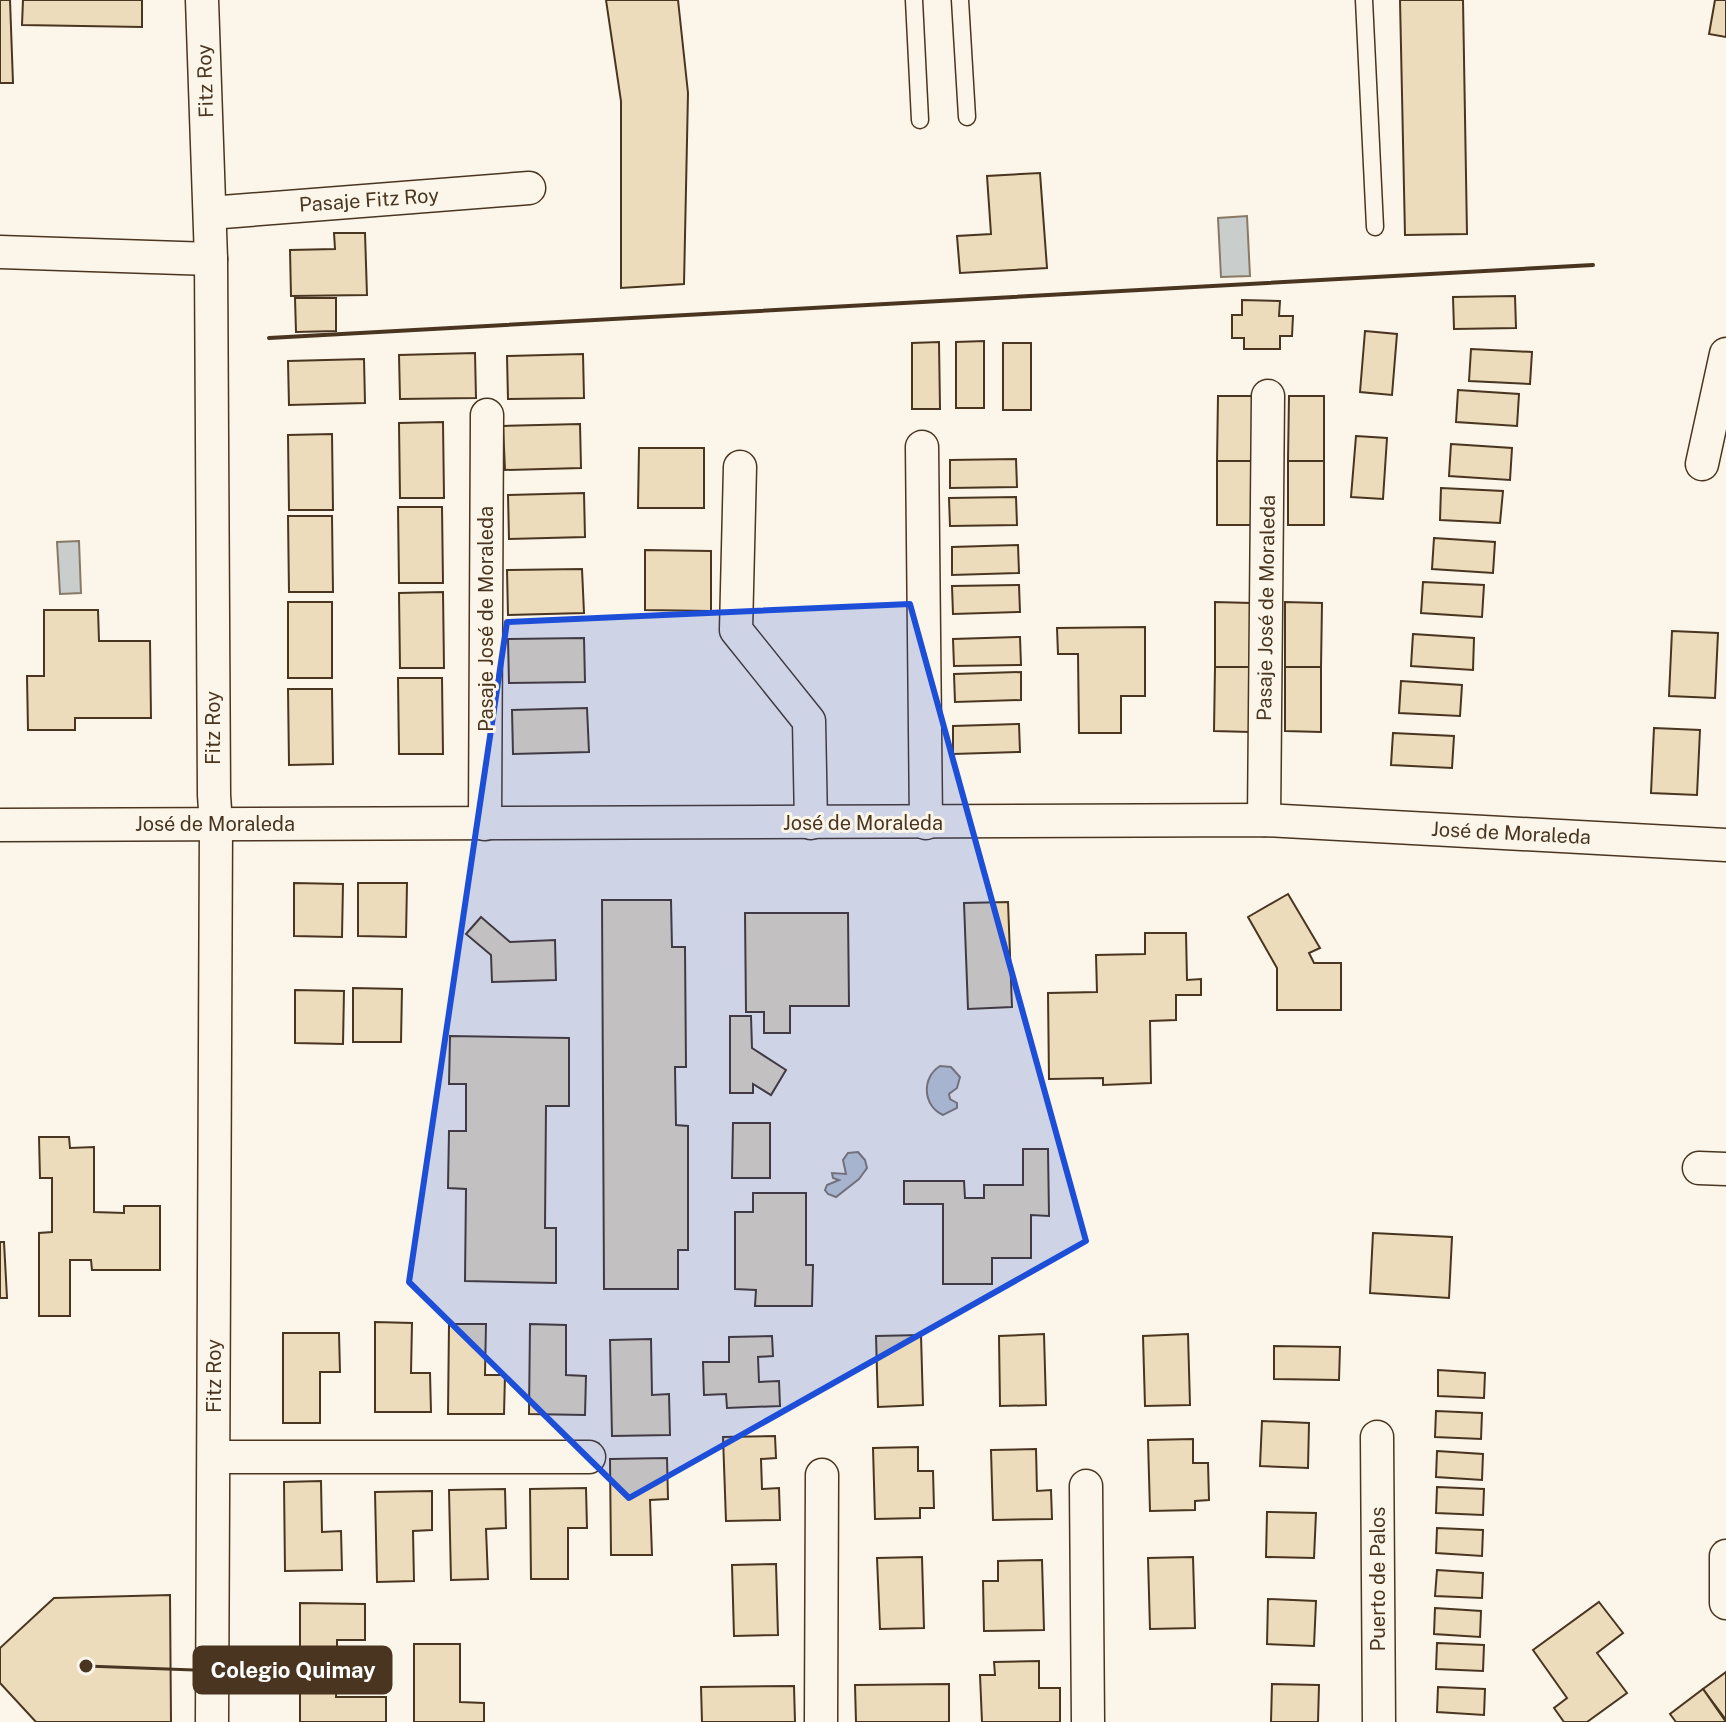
<svg xmlns="http://www.w3.org/2000/svg" width="1726" height="1722" font-family="'Public Sans',sans-serif">
<rect width="100%" height="100%" fill="#fbf6e9"/>
<g fill="#c9cecd" stroke="#887966" stroke-width="2">
<polygon points="1247,216 1250,276 1221,277 1218,218"/>
<polygon points="79,541 81,593 60,594 57,542"/>
<path d="M 940,1066 L 951,1067 L 960,1077 L 957,1088 L 949,1094 L 950,1099 L 957,1103 L 957,1108 L 943,1115 C 923,1106 921,1078 940,1066 Z"/>
<polygon points="858,1152 865,1160 867,1168 859,1179 836,1197 828,1194 825,1190 827,1185 839,1180 833,1178 832,1173 846,1174 843,1160 848,1153"/>
</g>
<g fill="#ecdcbc" stroke="#4a3520" stroke-width="2">
<polygon points="0,0 10,0 13,83 0,83"/>
<polygon points="23,0 142,0 142,27 22,25"/>
<polygon points="606,0 678,0 688,93 684,284 621,288 621,101"/>
<polygon points="1400,0 1463,0 1467,234 1405,235"/>
<polygon points="1715,0 1726,0 1726,37 1709,34"/>
<polygon points="1040,173 1047,268 960,273 957,236 991,234 987,176"/>
<polygon points="334,233 365,233 367,295 291,296 290,250 335,249"/>
<polygon points="1515,296 1516,328 1454,329 1453,297"/>
<polygon points="295,298 336,298 336,331 296,332"/>
<polygon points="1242,300 1280,301 1279,316 1293,316 1292,336 1280,336 1280,349 1244,349 1244,338 1232,338 1232,315 1242,315"/>
<polygon points="1365,331 1397,334 1392,395 1360,392"/>
<polygon points="984,341 984,408 956,408 956,342"/>
<polygon points="939,342 940,409 912,409 912,343"/>
<rect x="1003" y="343" width="28" height="67"/>
<polygon points="1471,349 1532,352 1530,384 1469,381"/>
<polygon points="475,353 476,398 400,399 399,355"/>
<polygon points="583,354 584,398 508,399 507,356"/>
<polygon points="364,359 365,403 289,405 288,361"/>
<polygon points="1458,390 1519,394 1517,426 1456,422"/>
<polygon points="1218,396 1254,396 1253,461 1217,461"/>
<polygon points="1289,396 1324,396 1324,461 1288,461"/>
<polygon points="443,422 444,498 400,498 399,423"/>
<polygon points="580,424 581,468 505,470 503,426"/>
<polygon points="332,434 333,510 289,510 288,435"/>
<polygon points="1356,436 1387,438 1383,499 1351,497"/>
<polygon points="1451,444 1512,448 1510,480 1449,476"/>
<polygon points="639,448 704,448 704,508 638,508"/>
<polygon points="1016,459 1017,487 950,488 950,460"/>
<rect x="1217" y="461" width="36" height="64"/>
<rect x="1288" y="461" width="36" height="64"/>
<polygon points="1441,488 1503,491 1500,523 1440,520"/>
<polygon points="584,493 585,537 509,539 508,495"/>
<polygon points="1016,497 1017,525 950,526 949,498"/>
<polygon points="398,507 442,507 443,583 399,583"/>
<polygon points="288,516 332,516 333,592 289,592"/>
<polygon points="1434,538 1495,542 1493,573 1432,569"/>
<polygon points="1018,545 1019,573 952,575 952,547"/>
<polygon points="645,550 711,551 711,611 645,610"/>
<polygon points="582,569 584,613 508,615 507,570"/>
<polygon points="1423,582 1484,585 1482,617 1421,613"/>
<polygon points="1019,585 1020,612 953,614 952,586"/>
<polygon points="443,592 444,668 400,668 399,593"/>
<rect x="288" y="602" width="44" height="76"/>
<polygon points="1215,602 1251,603 1250,667 1215,667"/>
<polygon points="1285,602 1322,603 1321,667 1285,667"/>
<polygon points="44,610 98,610 99,641 150,641 151,718 75,718 75,730 28,730 27,676 44,676"/>
<polygon points="1145,627 1145,696 1121,696 1121,733 1079,733 1078,654 1058,654 1057,628"/>
<polygon points="1672,631 1718,633 1715,698 1669,696"/>
<polygon points="1413,634 1474,638 1473,670 1411,666"/>
<polygon points="1020,637 1021,665 954,666 953,639"/>
<polygon points="584,638 585,682 509,683 508,639"/>
<polygon points="1215,667 1250,667 1250,732 1214,731"/>
<polygon points="1285,667 1321,667 1321,732 1285,731"/>
<polygon points="1021,672 1021,700 955,702 954,674"/>
<polygon points="398,678 442,678 443,754 399,754"/>
<polygon points="1401,681 1462,685 1460,716 1399,713"/>
<polygon points="288,689 332,689 333,764 289,765"/>
<polygon points="587,708 589,752 513,754 512,710"/>
<polygon points="1019,724 1020,752 953,754 953,726"/>
<polygon points="1654,728 1700,730 1697,795 1651,793"/>
<polygon points="1393,733 1454,736 1452,768 1391,765"/>
<polygon points="294,883 343,884 342,937 294,936"/>
<polygon points="358,883 407,883 406,937 358,936"/>
<polygon points="1288,894 1320,948 1309,953 1314,963 1341,963 1341,1010 1277,1010 1277,968 1248,917"/>
<polygon points="602,900 671,900 672,947 685,947 686,1067 675,1067 676,1125 688,1126 688,1250 678,1250 678,1289 604,1289"/>
<polygon points="1008,902 1012,1007 968,1009 964,903"/>
<polygon points="745,913 848,913 849,1006 790,1006 790,1033 764,1033 764,1012 746,1012"/>
<polygon points="481,917 510,942 555,940 556,980 492,982 491,955 466,934"/>
<polygon points="1145,933 1186,933 1187,980 1201,979 1201,995 1176,995 1176,1020 1150,1021 1151,1083 1103,1085 1103,1078 1049,1079 1048,993 1097,992 1096,955 1145,954"/>
<polygon points="353,988 402,989 401,1042 353,1042"/>
<polygon points="295,990 344,991 343,1044 295,1043"/>
<polygon points="730,1016 751,1016 752,1048 786,1070 771,1095 753,1084 753,1093 730,1093"/>
<polygon points="450,1036 569,1038 569,1106 546,1106 545,1228 556,1228 556,1283 465,1281 466,1189 448,1188 449,1131 466,1131 466,1084 449,1084"/>
<polygon points="733,1123 770,1123 770,1178 732,1178"/>
<polygon points="39,1137 69,1137 70,1148 94,1147 94,1212 124,1213 124,1206 160,1206 160,1270 92,1270 91,1260 70,1260 70,1316 39,1316 39,1233 52,1232 52,1178 40,1178"/>
<polygon points="1023,1149 1048,1149 1049,1216 1031,1215 1031,1258 992,1258 992,1284 943,1284 943,1204 904,1204 904,1181 964,1181 965,1198 984,1198 984,1185 1023,1185"/>
<polygon points="753,1193 806,1193 806,1265 813,1265 812,1306 755,1306 756,1290 735,1289 735,1212 753,1212"/>
<polygon points="1373,1233 1452,1237 1449,1298 1370,1293"/>
<polygon points="0,1242 4,1242 7,1298 0,1298"/>
<polygon points="375,1322 412,1323 411,1373 430,1373 431,1412 375,1412"/>
<polygon points="449,1324 486,1324 485,1375 505,1375 504,1414 448,1414"/>
<polygon points="530,1324 566,1325 566,1375 586,1376 585,1415 529,1414"/>
<polygon points="283,1333 339,1333 340,1372 320,1372 320,1423 283,1423"/>
<polygon points="1044,1334 1046,1405 1000,1406 999,1336"/>
<polygon points="1188,1334 1190,1405 1145,1406 1143,1336"/>
<polygon points="921,1335 923,1405 878,1407 876,1336"/>
<polygon points="772,1336 773,1356 758,1357 759,1382 779,1381 780,1406 727,1408 726,1394 704,1395 703,1362 729,1362 729,1337"/>
<polygon points="651,1339 652,1395 669,1394 670,1435 612,1436 610,1340"/>
<polygon points="1274,1346 1340,1347 1339,1380 1274,1379"/>
<polygon points="1438,1370 1485,1373 1484,1398 1438,1396"/>
<polygon points="1436,1411 1482,1413 1481,1439 1435,1437"/>
<polygon points="1262,1421 1309,1423 1308,1468 1260,1466"/>
<polygon points="775,1436 776,1458 761,1459 762,1489 779,1488 780,1520 726,1521 723,1437"/>
<polygon points="1193,1439 1193,1463 1208,1463 1209,1500 1195,1501 1195,1510 1150,1511 1148,1440"/>
<polygon points="918,1447 918,1471 933,1471 934,1508 920,1508 920,1518 875,1519 873,1448"/>
<polygon points="1036,1449 1037,1491 1051,1490 1052,1519 993,1520 991,1450"/>
<polygon points="1437,1451 1483,1454 1482,1480 1436,1477"/>
<polygon points="667,1458 668,1499 650,1500 652,1555 611,1555 610,1459"/>
<polygon points="321,1481 322,1532 341,1531 342,1570 285,1571 284,1482"/>
<polygon points="1437,1487 1484,1489 1483,1515 1436,1513"/>
<polygon points="586,1488 587,1528 568,1528 568,1579 531,1579 530,1489"/>
<polygon points="505,1489 506,1528 486,1529 488,1579 451,1580 449,1490"/>
<polygon points="432,1491 432,1530 413,1531 414,1581 377,1582 375,1492"/>
<polygon points="1267,1512 1316,1513 1314,1558 1266,1557"/>
<polygon points="1437,1528 1483,1530 1482,1556 1436,1553"/>
<polygon points="922,1557 924,1628 880,1629 877,1558"/>
<polygon points="1193,1557 1195,1628 1150,1629 1148,1558"/>
<polygon points="1042,1560 1044,1630 984,1631 983,1581 998,1581 998,1561"/>
<polygon points="776,1564 778,1635 734,1636 732,1565"/>
<polygon points="1437,1570 1483,1573 1482,1598 1435,1596"/>
<polygon points="170,1595 171,1722 36,1722 0,1683 0,1648 54,1598"/>
<polygon points="1268,1599 1316,1601 1314,1646 1267,1644"/>
<polygon points="1599,1602 1623,1633 1597,1653 1627,1693 1587,1722 1564,1722 1554,1708 1567,1698 1533,1650"/>
<polygon points="300,1603 365,1604 365,1640 337,1640 337,1681 300,1681"/>
<polygon points="1435,1608 1481,1611 1480,1637 1434,1634"/>
<polygon points="1437,1643 1484,1645 1483,1671 1436,1669"/>
<polygon points="414,1644 460,1644 460,1702 484,1703 484,1722 414,1722"/>
<polygon points="1039,1661 1039,1688 1060,1688 1060,1722 982,1722 980,1675 995,1675 994,1662"/>
<polygon points="1726,1672 1726,1720 1703,1689"/>
<polygon points="300,1681 337,1681 336,1697 386,1697 386,1722 300,1722"/>
<polygon points="949,1684 949,1722 856,1722 855,1685"/>
<polygon points="1272,1684 1319,1685 1318,1722 1271,1722"/>
<polygon points="794,1686 795,1722 702,1722 701,1687"/>
<polygon points="1438,1687 1485,1689 1484,1715 1437,1712"/>
<polygon points="1703,1689 1726,1722 1676,1722 1670,1714"/>
</g>
<g fill="none" stroke-linecap="round" stroke-linejoin="round">
<defs>
<g id="service">
<polyline points="914,0 920,120"/>
<polyline points="960,0 967,117"/>
<polyline points="1364,0 1375,227"/>
</g>
<g id="minor">
<polyline points="202,0 211,259 214,795 216,824 212,1722"/>
<polyline points="210,213 529,188"/>
<polyline points="0,252 211,259"/>
<polyline points="922,447 926,823"/>
<polyline points="1702,464 1726,354"/>
<polyline points="740,467 736,630 809,721 811,823"/>
<polyline points="1264,820 1268,396"/>
<polyline points="485,824 487,415"/>
<polyline points="0,825 1264,820 1726,845"/>
<polyline points="1699,1168 1726,1169"/>
<polyline points="1377,1437 1379,1722"/>
<polyline points="214,1457 589,1457"/>
<polyline points="1086,1486 1088,1722"/>
<polyline points="1726,1556 1726,1603"/>
<polyline points="821,1722 822,1475"/>
</g>
</defs>
<use href="#service" stroke="#4a3520" stroke-width="19"/>
<use href="#minor" stroke="#4a3520" stroke-width="35"/>
<use href="#service" stroke="#fbf6e9" stroke-width="16"/>
<use href="#minor" stroke="#fbf6e9" stroke-width="32"/>
<polyline stroke="#4a3520" stroke-width="4" points="269,338 1593,265"/>
</g>
<path fill="#1d4ed8" fill-opacity="0.2" stroke="#1d4ed8" stroke-width="6" stroke-linejoin="round" d="M 910,604 L 1086,1241 L 629,1498 L 409,1282 L 507,622 Z"/>
<g text-anchor="middle" dominant-baseline="central" stroke-width="6" stroke-linejoin="round" paint-order="stroke">
<g font-size="20" fill="#4a3520" stroke="#fbf6e9">
<text transform="translate(205 81) rotate(-92)">Fitz Roy</text>
<text transform="translate(369 200) rotate(-4)">Pasaje Fitz Roy</text>
<text transform="translate(1266 608) rotate(-89)">Pasaje José de Moraleda</text>
<text transform="translate(486 619) rotate(-90)">Pasaje José de Moraleda</text>
<text transform="translate(213 728) rotate(-90)">Fitz Roy</text>
<text x="863" y="823">José de Moraleda</text>
<text x="215" y="824">José de Moraleda</text>
<text transform="translate(1511 833) rotate(3)">José de Moraleda</text>
<text transform="translate(214 1376) rotate(-90)">Fitz Roy</text>
<text transform="translate(1378 1579) rotate(-90)">Puerto de Palos</text>
</g>
</g>
<path fill="none" stroke="#4a3520" stroke-width="3" d="M86 1666L194 1670"/>
<circle fill="#4a3520" stroke="#fbf6e9" stroke-width="3" cx="86" cy="1666" r="8"/>
<rect fill="#4a3520" stroke="#4a3520" stroke-width="3" x="194" y="1647" width="197" height="46" rx="8"/>
<g font-size="22" text-anchor="middle" font-weight="bold" fill="#fff">
<text x="293" y="1678">Colegio Quimay</text>
</g>
</svg>
